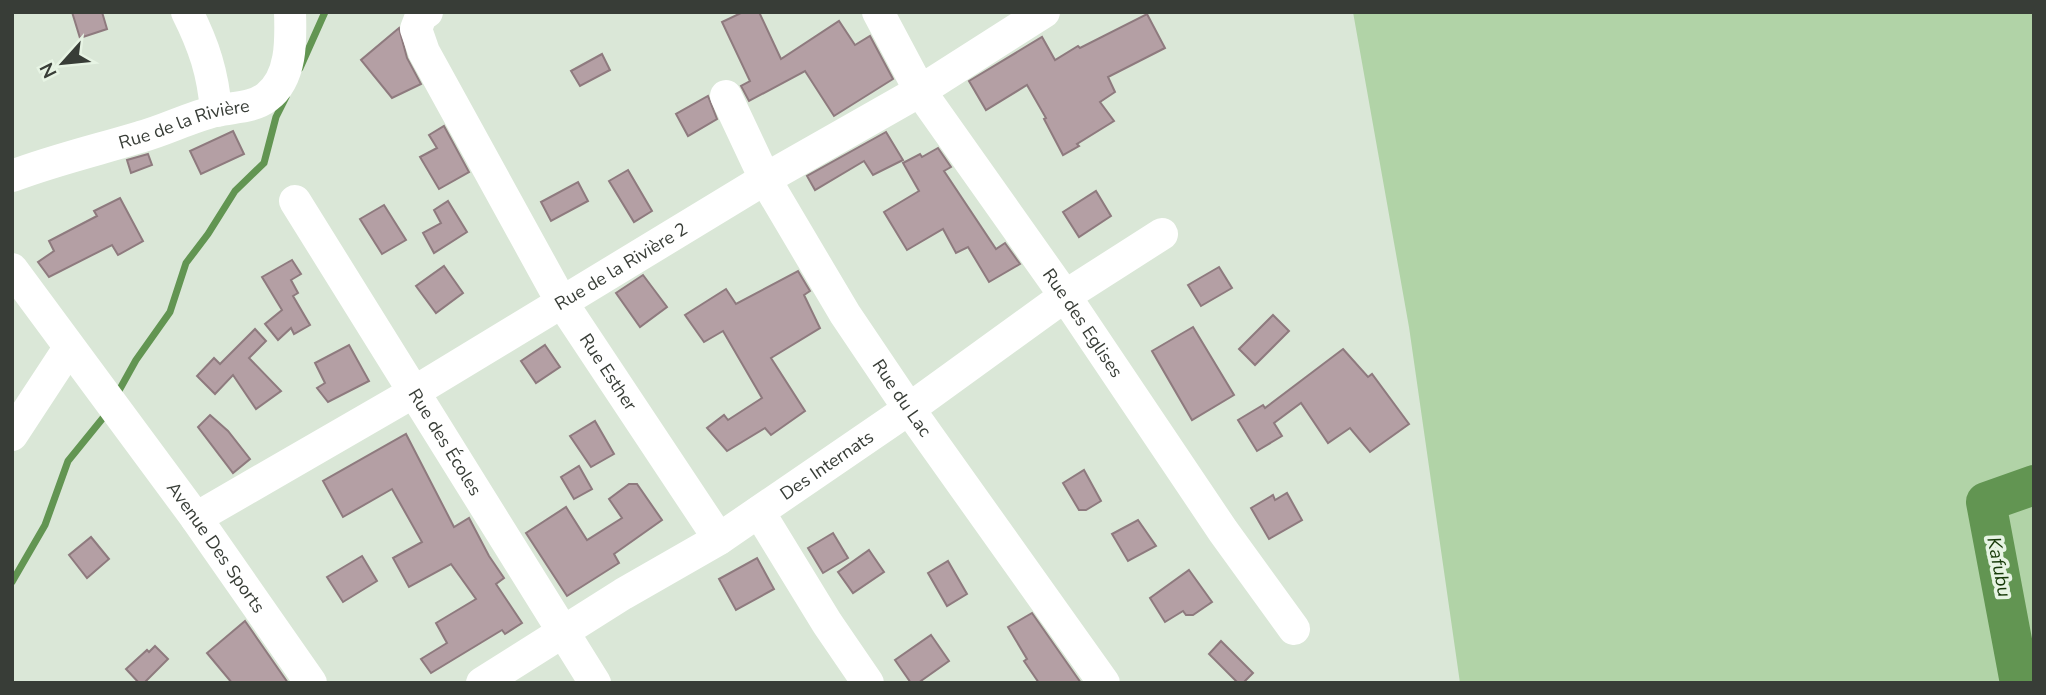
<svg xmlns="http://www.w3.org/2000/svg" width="2046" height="695" font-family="'Nunito Sans',sans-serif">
<rect width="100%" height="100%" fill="#dae7d7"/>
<polygon fill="#b1d3a7" points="1353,12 2034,12 2034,683 1460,683 1409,327"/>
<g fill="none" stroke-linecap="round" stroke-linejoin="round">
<g stroke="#629552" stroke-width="7">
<polyline points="300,68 325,12"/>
<polyline points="116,396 136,360 170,312 186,263 208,234 235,191 264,163 276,117 286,97"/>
<polyline points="12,582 45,525 68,461 107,413"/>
</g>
<polyline stroke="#629552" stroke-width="40" points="2020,683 1986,502 2034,485"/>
</g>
<g fill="#b49fa4" stroke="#8e7a7e" stroke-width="2">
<polygon points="72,12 102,12 107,29 80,38"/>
<polygon points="743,12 759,12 781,59 839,21 855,45 870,36 893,79 834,116 805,71 749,101 741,86 750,81 722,22"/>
<polygon points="1147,14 1165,48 1108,77 1115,92 1100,102 1114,121 1077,144 1079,146 1063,155 1044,119 1046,118 1027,85 986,110 969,81 1042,37 1055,60 1078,46 1080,48"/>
<polygon points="399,28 407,58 421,84 392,98 361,60"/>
<polygon points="602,54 610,70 580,86 571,71"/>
<polygon points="708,96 717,119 688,136 676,114"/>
<polygon points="444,126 469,172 439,189 420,157 437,148 429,135"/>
<polygon points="233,131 244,154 201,174 190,151"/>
<polygon points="886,132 903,160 873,175 864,161 815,190 807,176"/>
<polygon points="938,148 951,167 944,171 996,249 1005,243 1020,264 989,282 968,247 956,253 943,229 907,250 884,212 919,191 903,163 920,154 922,157"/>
<polygon points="148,154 152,165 131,173 127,160"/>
<polygon points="628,170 652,211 634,222 609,181"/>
<polygon points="578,182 588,201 551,221 541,202"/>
<polygon points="1096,191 1111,216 1079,237 1063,212"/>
<polygon points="120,198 143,241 118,255 112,245 49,277 38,262 54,251 49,241 97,216 94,211"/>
<polygon points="448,201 467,232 434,253 423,233 441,223 434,210"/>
<polygon points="384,205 406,240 382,254 360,219"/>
<polygon points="292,260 301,274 291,280 298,293 293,296 310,325 294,334 291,328 278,340 265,324 282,310 262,277"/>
<polygon points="444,266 463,293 436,313 416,286"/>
<polygon points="1219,267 1232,288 1201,306 1188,285"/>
<polygon points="798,271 810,291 804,295 820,328 771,358 805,411 771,435 765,428 727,451 707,428 724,415 728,420 762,398 723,331 704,342 685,315 726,289 736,304"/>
<polygon points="643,275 667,307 640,327 616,293"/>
<polygon points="1273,315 1289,331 1255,365 1239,349"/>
<polygon points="1193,327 1234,395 1192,420 1152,351"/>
<polygon points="255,329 266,341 249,358 281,391 256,409 233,375 215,394 197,376 214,358 220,364"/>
<polygon points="349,345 369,381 328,402 317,388 325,383 315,363"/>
<polygon points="545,345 560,367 536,383 521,361"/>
<polygon points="1343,349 1368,377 1372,374 1409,424 1370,452 1350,428 1328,443 1301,403 1274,423 1282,436 1257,451 1238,420 1263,405 1265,408"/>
<polygon points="210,415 228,431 250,459 233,473 198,427"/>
<polygon points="595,421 614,454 591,467 570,436"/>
<polygon points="406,434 454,527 469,518 489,556 504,578 496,584 522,623 505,634 502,630 431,673 421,659 447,643 436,623 476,599 451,564 409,587 393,558 422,542 392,489 343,517 323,481"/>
<polygon points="579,466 592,489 574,499 561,477"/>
<polygon points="1084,470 1101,501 1086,510 1079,510 1063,483"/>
<polygon points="629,484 637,484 662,520 614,554 619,563 567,596 526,533 566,507 587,540 622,518 609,499"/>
<polygon points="1287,493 1302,520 1269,539 1251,508 1273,495 1275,500"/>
<polygon points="1138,520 1156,546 1128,561 1112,534"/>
<polygon points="833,533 848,558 823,573 808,548"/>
<polygon points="91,537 109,559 87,578 69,555"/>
<polygon points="869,550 884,572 853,593 838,572"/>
<polygon points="362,556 377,581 343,602 327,577"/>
<polygon points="757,558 774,589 736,610 719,579"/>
<polygon points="948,561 967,594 947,606 928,573"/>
<polygon points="1189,570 1212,602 1193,615 1186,615 1183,611 1165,622 1150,598"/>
<polygon points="1032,613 1081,683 1039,683 1024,661 1027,659 1008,627"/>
<polygon points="245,621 288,683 232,683 207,653"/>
<polygon points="931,635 949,661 918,683 911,683 895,660"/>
<polygon points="1221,641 1253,673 1243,683 1238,683 1209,654"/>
<polygon points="155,646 168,659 144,683 139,683 126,669 147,650 149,652"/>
</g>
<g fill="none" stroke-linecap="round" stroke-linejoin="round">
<g stroke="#fff" stroke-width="32">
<path d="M 187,12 C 204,46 213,73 216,111"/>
<path id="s1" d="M 427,12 L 421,16 L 416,29 L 424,52 L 561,301 L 719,539"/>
<path id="s2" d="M 878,12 L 920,91 L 1065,296 L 1223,531 L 1294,629"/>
<path id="s3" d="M 726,96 L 765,179 L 845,314 L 909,409 L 1104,683"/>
<path id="s4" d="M 12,176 C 54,160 97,150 140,137 C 166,130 190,117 216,111 C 233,107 253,108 267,97 C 292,78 291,40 290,12"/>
<path id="s5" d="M 295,201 L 595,683"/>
<path id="s6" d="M 12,269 L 196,518 L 311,683"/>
<polyline points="12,435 69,348"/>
<polyline points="759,512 827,623 868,683"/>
<path id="s7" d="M 196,518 L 414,392 L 765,179 L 920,91 L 1044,12"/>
<path id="s8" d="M 482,683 L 623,594 L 719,539 L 909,409 L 1065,296 L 1162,234"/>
</g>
</g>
<g text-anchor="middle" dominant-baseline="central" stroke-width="7" stroke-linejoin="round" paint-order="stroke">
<g font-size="18" fill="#383d37" stroke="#e7f4e4">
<text stroke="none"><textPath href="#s4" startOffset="180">Rue de la Rivière</textPath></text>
<text stroke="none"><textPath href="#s7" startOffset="494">Rue de la Rivière 2</textPath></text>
<text stroke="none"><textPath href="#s2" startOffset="373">Rue des Eglises</textPath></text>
<text stroke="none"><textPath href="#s1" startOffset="415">Rue Esther</textPath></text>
<text stroke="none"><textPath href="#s3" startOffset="350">Rue du Lac</textPath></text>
<text stroke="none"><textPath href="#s5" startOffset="284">Rue des Écoles</textPath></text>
<text stroke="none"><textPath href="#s8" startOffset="408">Des Internats</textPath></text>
<text stroke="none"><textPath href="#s6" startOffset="345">Avenue Des Sports</textPath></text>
</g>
<g font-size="19" font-style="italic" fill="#163908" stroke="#e7f4e4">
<text transform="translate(1999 567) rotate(79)">Kafubu</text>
</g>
</g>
<rect width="2046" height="695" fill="none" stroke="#383d37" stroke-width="28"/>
<g transform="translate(63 63) rotate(243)" stroke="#e7f4e4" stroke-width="5" paint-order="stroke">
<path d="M0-5L12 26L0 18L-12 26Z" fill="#383d37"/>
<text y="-10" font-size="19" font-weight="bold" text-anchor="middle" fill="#383d37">N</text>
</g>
</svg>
